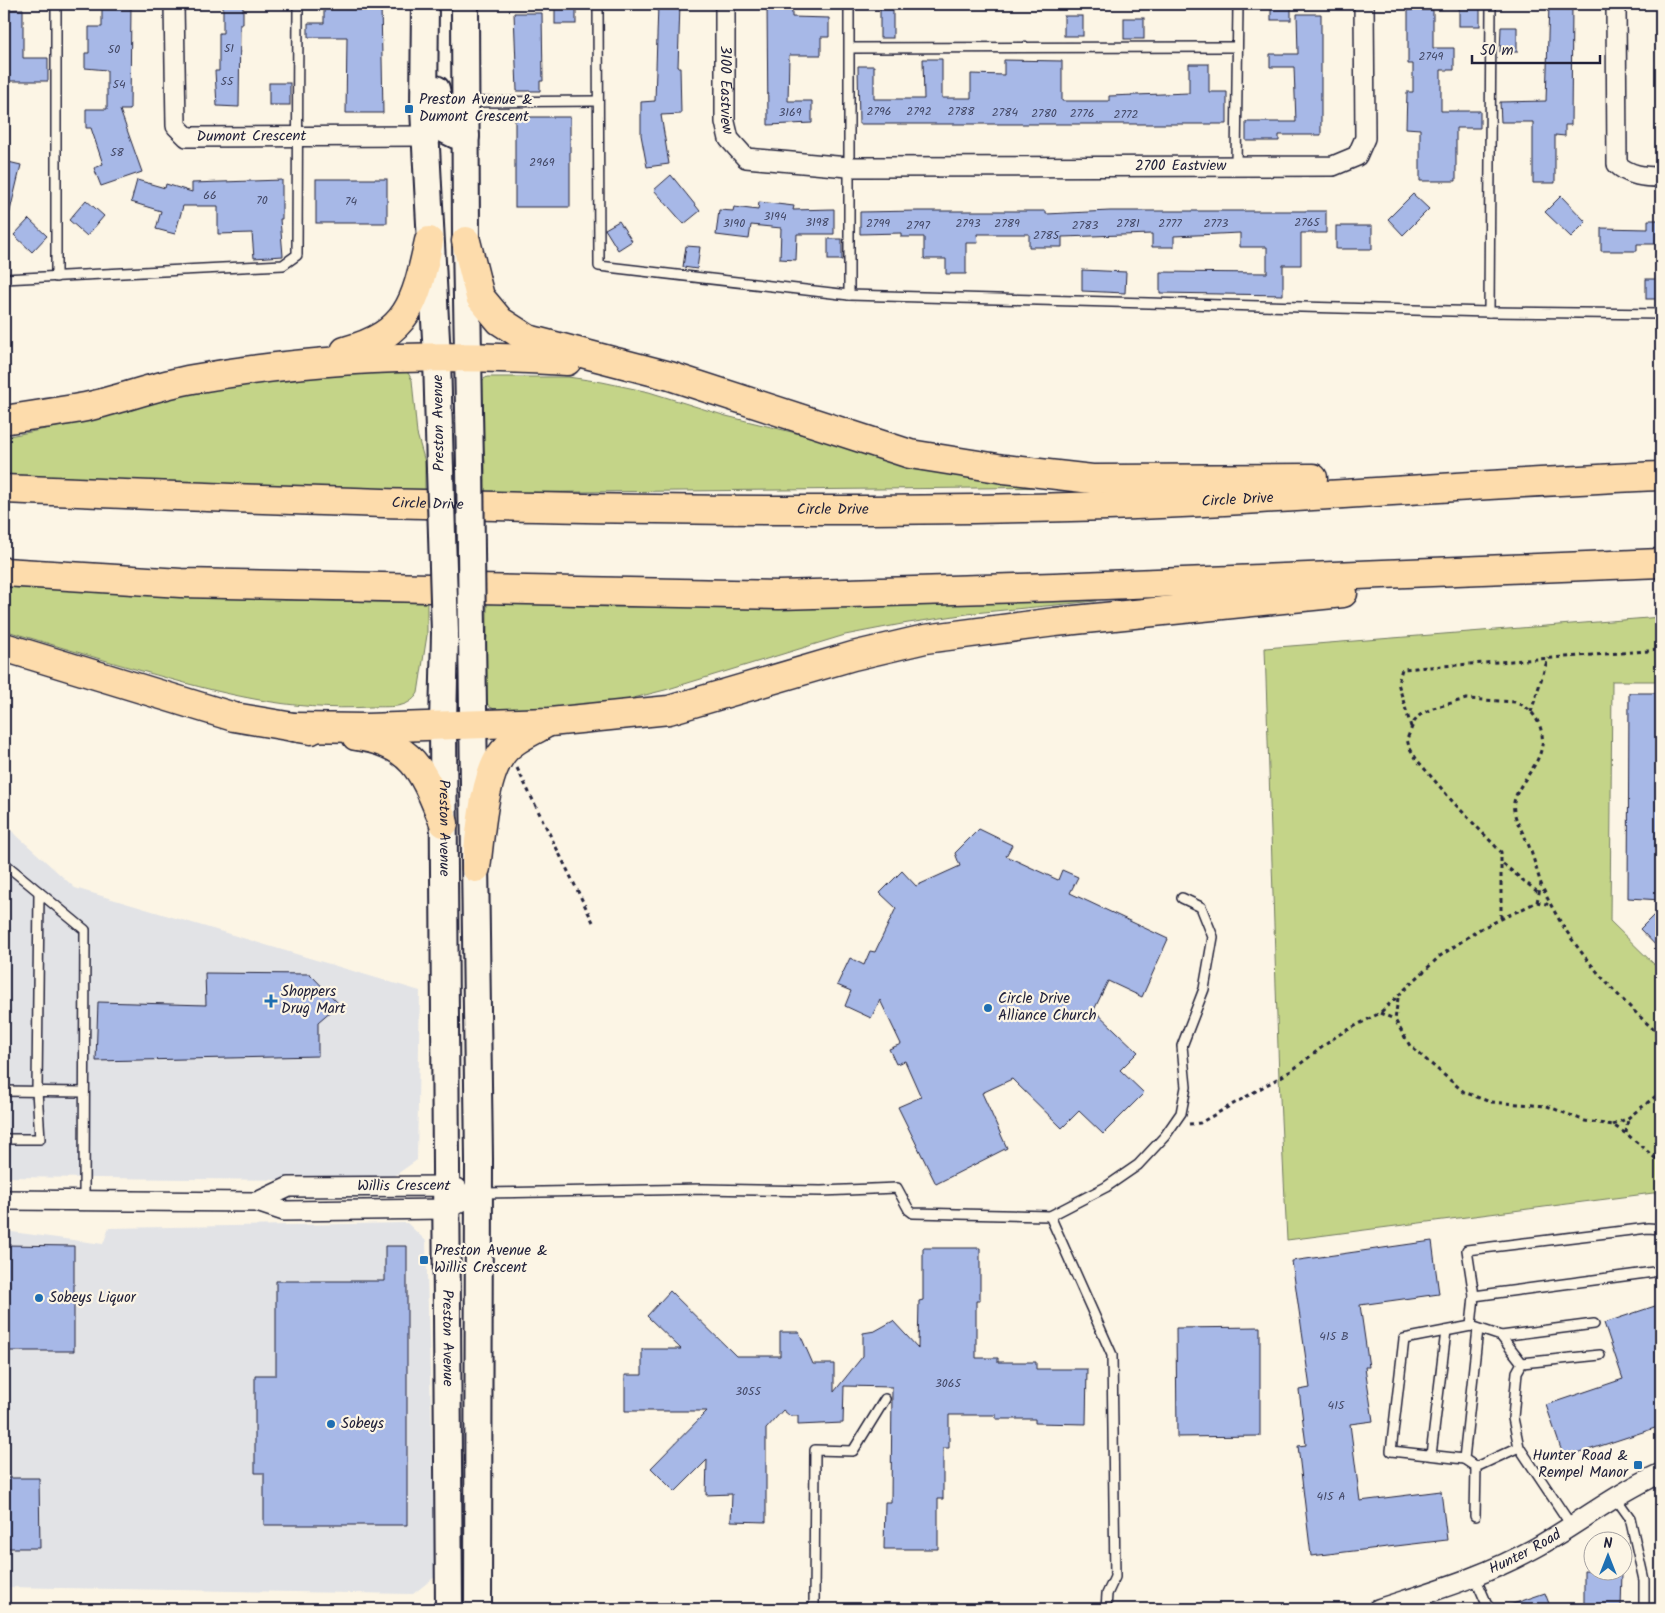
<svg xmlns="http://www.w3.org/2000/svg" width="1665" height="1613" font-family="Kalam,sans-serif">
<rect width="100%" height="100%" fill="#fcf5e5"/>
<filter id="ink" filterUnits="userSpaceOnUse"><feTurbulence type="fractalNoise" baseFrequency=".02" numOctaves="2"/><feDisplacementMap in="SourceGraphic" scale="10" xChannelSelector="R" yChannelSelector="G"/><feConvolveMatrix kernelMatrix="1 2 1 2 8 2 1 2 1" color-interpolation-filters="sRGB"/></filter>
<g filter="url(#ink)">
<g fill="#e2e3e6">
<polygon points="4,824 75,888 420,991 417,1160 387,1181 4,1177"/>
<polygon points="407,1223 426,1241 436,1576 413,1594 4,1587 4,1231 103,1244 109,1228"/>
</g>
<g fill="#c4d488" stroke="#737b62">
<polygon points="401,369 408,373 412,380 417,434 425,462 425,492 4,476 4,437 87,421 198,390 263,377"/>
<polygon points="487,377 568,377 602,382 649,392 726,416 915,462 1075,487 485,493 485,461 477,391 481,381"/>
<path d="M 4,587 L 285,600 L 427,603 L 427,635 L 418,693 C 408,710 388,706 370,707 C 290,712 219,693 142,671 C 96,658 50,644 4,630 Z"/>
<polygon points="1097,597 1096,601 974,613 902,624 845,635 665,690 606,705 499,711 490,707 482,697 481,687 487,636 487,603 611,607 850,606"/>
<polygon points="1661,617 1661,681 1612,681 1610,921 1661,971 1661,1192 1287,1240 1279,1078 1265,648"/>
</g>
<g fill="#a7b8e7" stroke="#22223b">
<polygon points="102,4 131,4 130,110 120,110 142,172 101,186 94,168 103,164 91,128 86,128 86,109 107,109 107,70 85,68 85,53 89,53 89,27 102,27"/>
<polygon points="223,4 243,4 243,24 240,24 239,107 217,106 215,71 219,71 219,33 223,33"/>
<polygon points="324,4 381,4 383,113 346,113 347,37 308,37 308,23 324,23"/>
<rect x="555" y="4" width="21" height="20"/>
<polygon points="658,4 680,4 678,67 680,67 681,114 661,115 669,164 647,167 641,135 641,102 655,101"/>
<polygon points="767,4 792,4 792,17 829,18 829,37 821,37 821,55 789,55 788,101 812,101 812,123 768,125"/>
<rect x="880" y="4" width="13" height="34"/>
<rect x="1459" y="4" width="21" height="22"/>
<polygon points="1549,4 1572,4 1571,125 1565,125 1565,136 1555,135 1555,183 1533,183 1533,122 1501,122 1500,102 1546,101"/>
<rect x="1271" y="6" width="20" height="14"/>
<polygon points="23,9 23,58 48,58 48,81 4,81 4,10"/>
<polygon points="1408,10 1433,10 1433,48 1454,48 1454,70 1441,70 1441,111 1480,111 1480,128 1456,128 1456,181 1420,181 1420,129 1406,128 1407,92 1413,92 1413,64 1408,64"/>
<polygon points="514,13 542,13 543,81 540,81 540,91 517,91"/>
<polygon points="1297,14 1321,14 1321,135 1279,135 1279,141 1246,141 1246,122 1296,122 1294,67 1270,67 1270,54 1298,54"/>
<rect x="1064" y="16" width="19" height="20"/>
<rect x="1124" y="18" width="20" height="21"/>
<polygon points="1501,27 1517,27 1517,52 1500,52"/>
<polygon points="923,59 942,59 942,98 971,98 971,74 1004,75 1004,60 1062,61 1062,101 1109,101 1109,96 1189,93 1189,64 1209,64 1209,92 1227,92 1227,124 859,124 858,66 874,66 874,99 924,99"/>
<rect x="269" y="83" width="21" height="22"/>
<rect x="515" y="117" width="55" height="90"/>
<polygon points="4,161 21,165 9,215 4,215"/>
<polygon points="671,175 700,211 684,224 654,190"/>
<rect x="316" y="179" width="71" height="44"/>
<polygon points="137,180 165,188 166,184 192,192 192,183 282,180 282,219 280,219 283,256 254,258 252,233 218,234 218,206 183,206 175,234 156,229 161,211 131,202"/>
<polygon points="1413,194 1429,209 1403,235 1388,219"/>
<polygon points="1561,196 1586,222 1571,237 1545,212"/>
<polygon points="86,200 104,216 87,236 69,220"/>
<polygon points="759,202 794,206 793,210 834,209 834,234 797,234 796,260 780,259 781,228 751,225 749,239 716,235 719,210 733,211 734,207 758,210"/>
<polygon points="918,211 1046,211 1046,214 1110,211 1326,211 1326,233 1301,233 1301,265 1283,265 1283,295 1160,293 1160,272 1267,273 1267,247 1240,247 1240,233 1174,236 1174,247 1152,247 1152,234 1062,237 1062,247 1029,247 1029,234 977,234 978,243 966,243 966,274 946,274 946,259 924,259 924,237 901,237 901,233 860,234 860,212"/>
<polygon points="29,219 47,236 32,252 14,235"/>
<polygon points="1648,220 1661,220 1661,244 1637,244 1637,251 1601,251 1601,228 1648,229"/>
<polygon points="619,221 632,241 618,250 605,229"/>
<rect x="1336" y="226" width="36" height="23"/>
<rect x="828" y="239" width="14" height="21"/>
<polygon points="686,246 700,247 697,269 683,267"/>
<polygon points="1082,270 1126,272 1125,293 1082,291"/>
<rect x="1646" y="279" width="15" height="20"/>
<polygon points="1629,693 1657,693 1657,701 1661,701 1661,900 1628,898"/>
<polygon points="979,829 1012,845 1006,856 1058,880 1062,870 1078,877 1070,893 1168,939 1142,997 1108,981 1094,1010 1138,1052 1120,1070 1144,1093 1103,1134 1079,1111 1062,1128 1012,1079 982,1093 1007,1148 936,1184 898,1107 921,1097 905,1061 896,1064 889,1049 901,1044 880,1000 871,1018 845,1006 851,991 837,985 850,958 864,965 870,951 875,952 896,908 880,893 902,871 916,886 960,866 955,853"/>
<polygon points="1661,908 1661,951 1640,929"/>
<polygon points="205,973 310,974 339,1004 318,1022 318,1056 96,1061 98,1002 206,1005"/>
<polygon points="1432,1241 1439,1294 1360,1305 1369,1367 1365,1367 1373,1421 1350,1424 1360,1501 1441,1491 1447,1540 1311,1556 1298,1446 1306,1445 1299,1390 1310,1388 1292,1261"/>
<polygon points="4,1245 74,1246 74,1351 4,1351"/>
<polygon points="385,1246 407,1246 407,1525 264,1525 264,1473 255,1473 255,1375 276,1375 276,1281 385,1281"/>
<polygon points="923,1248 980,1248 980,1301 976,1301 976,1358 998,1358 998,1362 1036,1362 1036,1369 1087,1369 1086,1424 1035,1423 1035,1419 996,1419 996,1415 949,1415 949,1448 943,1448 943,1499 938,1499 938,1549 884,1549 885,1502 891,1502 892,1387 844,1386 843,1423 798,1425 798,1416 790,1416 783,1410 766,1429 766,1522 731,1521 732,1494 706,1495 707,1460 675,1492 651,1468 707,1411 625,1411 625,1375 642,1375 642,1349 681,1349 647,1316 670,1291 736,1356 780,1356 780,1332 799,1332 813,1364 834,1364 834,1392 863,1356 863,1333 875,1331 893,1321 918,1348 919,1301 923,1300"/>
<polygon points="1661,1304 1661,1426 1564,1458 1546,1405 1623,1379 1604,1323"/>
<polygon points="1260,1327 1260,1436 1177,1437 1176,1328"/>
<polygon points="6,1478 39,1478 40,1548 4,1548 4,1490 6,1490"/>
<polygon points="1584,1570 1622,1571 1621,1609 1584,1609"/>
<polygon points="1545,1593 1551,1609 1504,1609 1504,1607"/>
</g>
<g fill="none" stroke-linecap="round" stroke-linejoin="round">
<defs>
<g id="lane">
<polyline points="598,4 599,266 849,295 1489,312 1661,314"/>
<polyline points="850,48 1237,47"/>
<polyline points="468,102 598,101"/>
<polyline points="1236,165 1238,4"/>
<polyline points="56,277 56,4"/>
<polyline points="4,279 283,265 297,255 298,4"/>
<polyline points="849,295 849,4"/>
<polyline points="1489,312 1491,4"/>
<polyline points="4,863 85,930 84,1201"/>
<polyline points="4,1091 83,1092"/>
<polyline points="4,1139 40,1139 37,1091 39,892"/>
<polyline points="482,1193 703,1189 821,1191 897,1188 909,1210 913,1213 1050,1216 1106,1187 1138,1165 1165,1136 1181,1113 1186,1087 1182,1046 1204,989 1213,937 1201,907 1182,898"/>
<polyline points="1050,1216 1112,1355 1115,1577 1107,1594 1106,1609"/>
<polyline points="1474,1296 1467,1250 1648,1228 1661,1229"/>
<polyline points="1501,1336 1594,1324"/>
<polyline points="1522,1363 1501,1336 1471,1326 1474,1296 1661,1271"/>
<polyline points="1431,1455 1446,1331"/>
<polyline points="1464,1459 1391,1451 1404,1339 1471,1326"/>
<polyline points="1476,1467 1464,1459 1478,1329"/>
<polyline points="1615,1497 1630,1518 1644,1580 1644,1609"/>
<polyline points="1475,1516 1476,1467 1519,1447"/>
<polyline points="1571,1525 1519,1447 1513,1418 1517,1372 1522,1363 1600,1355"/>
<polyline points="1475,1577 1489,1609"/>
<polyline points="814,1609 815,1450 853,1451 885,1399"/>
</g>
<g id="street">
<path id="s1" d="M 174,4 L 176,126 L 187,137 L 426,136"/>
<path id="s2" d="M 725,4 L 725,122 L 729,139 L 746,158 L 848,167 L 1333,166 L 1357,156 L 1365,138 L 1364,4"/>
<path d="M 1616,4 L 1617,164 C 1629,176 1645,177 1661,177"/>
<polyline points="4,1200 257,1202 284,1211 447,1209 478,1193"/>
<path id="s3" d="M 257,1202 L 289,1187 L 446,1186 L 457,1188"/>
<path id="s4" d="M 1378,1609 C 1436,1590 1483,1577 1537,1547 C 1579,1523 1617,1493 1661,1473"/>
</g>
<g id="secondary">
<polyline points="425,4 424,109 437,358 440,469"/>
<polyline points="465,4 466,241 470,466"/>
<polyline points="436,89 444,129 456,135 466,136"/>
<path id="s5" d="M 445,633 L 443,724 L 449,1609"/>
<polyline points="472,634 479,1159 478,1609"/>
</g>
<g id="highway">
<polyline points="466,241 480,297 500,321 528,339 670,376 910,454 1004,469 1092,479 1313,478"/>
<path d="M 345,351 C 410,334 416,300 429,241"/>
<path d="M 4,420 C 32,415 62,412 90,406 C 124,398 158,385 193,379 C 317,357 442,353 567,361"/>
<path id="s6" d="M 4,489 C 359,504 715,516 1070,507 C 1268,502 1464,484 1661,476"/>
<polyline points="4,572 181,583 779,595 1054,587 1661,563"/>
<polyline points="4,647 234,717 311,730"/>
<polyline points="293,727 366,728 550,722 669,710 853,656 925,639 1055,622 1343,593"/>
<path d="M 356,736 C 415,744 424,774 444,823"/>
<path d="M 476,868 C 480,838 483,780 501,755 C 511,740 530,733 545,724"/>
</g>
</defs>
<use href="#lane" stroke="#22223b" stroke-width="12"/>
<use href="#street" stroke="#22223b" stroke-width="22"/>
<use href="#secondary" stroke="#22223b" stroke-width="30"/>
<use href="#highway" stroke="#22223b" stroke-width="31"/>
<g stroke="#22223b" stroke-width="3" stroke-dasharray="4 4" stroke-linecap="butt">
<polyline points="1531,712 1548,658"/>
<polyline points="1411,727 1398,683 1402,669 1661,650"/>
<polyline points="517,768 593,922"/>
<polyline points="1503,864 1539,893"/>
<polyline points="1537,902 1541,884"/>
<path d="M 1501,918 L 1501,852 L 1453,802 L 1417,760 L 1409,747 L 1407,739 L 1414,722 L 1420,715 L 1433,708 L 1466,699 L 1515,702 C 1527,706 1534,713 1539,724 C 1555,762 1509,783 1514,811 C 1517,826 1526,836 1530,849 C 1536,864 1538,879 1545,893 C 1570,947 1616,996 1661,1036"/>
<polyline points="1398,998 1395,1020 1410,1046 1464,1092 1490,1102 1547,1106 1585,1121 1613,1125 1628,1135 1661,1163"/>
<polyline points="1380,1013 1394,1019"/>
<polyline points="1189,1124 1200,1123 1291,1071 1338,1035 1380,1013 1440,956 1480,929 1537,902 1551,905"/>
<polyline points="1613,1125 1628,1118 1661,1092"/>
<polyline points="1626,1133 1628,1118"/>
</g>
<use href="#lane" stroke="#fcf5e5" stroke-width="9"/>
<use href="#street" stroke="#fcf5e5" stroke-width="19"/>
<use href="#secondary" stroke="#fcf5e5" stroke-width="26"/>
<use href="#highway" stroke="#fddcac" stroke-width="28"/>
<defs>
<g id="secondary-bridge">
<polyline points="470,466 472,634"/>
<polyline points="440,469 445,633"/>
</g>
</defs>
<use href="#secondary-bridge" stroke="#22223b" stroke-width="30" stroke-linecap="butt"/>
<use href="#secondary-bridge" stroke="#fcf5e5" stroke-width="26"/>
</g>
</g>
<g fill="#1f6fb2" stroke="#fcf5e5" stroke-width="2">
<rect x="404" y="104" width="10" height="10" rx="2.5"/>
<path d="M268.5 993.5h5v5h5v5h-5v5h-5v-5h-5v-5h5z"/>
<circle cx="988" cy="1008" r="5"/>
<rect x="419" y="1255" width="10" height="10" rx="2.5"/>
<circle cx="39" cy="1298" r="5"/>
<circle cx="331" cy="1424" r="5"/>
<rect x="1633" y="1460" width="10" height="10" rx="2.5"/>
</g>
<g text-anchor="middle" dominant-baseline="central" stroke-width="4.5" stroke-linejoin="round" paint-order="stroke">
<g font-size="12" fill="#434866">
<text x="229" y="48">51</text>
<text x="114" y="49">50</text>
<text x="1431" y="56">2749</text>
<text x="227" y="81">55</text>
<text x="119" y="84">54</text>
<text x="879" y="111">2796</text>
<text x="919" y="111">2792</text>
<text x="961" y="111">2788</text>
<text x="790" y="112">3169</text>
<text x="1005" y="112">2784</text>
<text x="1044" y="113">2780</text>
<text x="1082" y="113">2776</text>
<text x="1126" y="114">2772</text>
<text x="117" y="152">58</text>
<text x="542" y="162">2969</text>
<text x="210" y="195">66</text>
<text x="262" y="200">70</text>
<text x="351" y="201">74</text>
<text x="775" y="216">3194</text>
<text x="817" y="222">3198</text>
<text x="1307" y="222">2765</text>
<text x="734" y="223">3190</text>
<text x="878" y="223">2799</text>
<text x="968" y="223">2793</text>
<text x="1007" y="223">2789</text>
<text x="1128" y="223">2781</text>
<text x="1170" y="223">2777</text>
<text x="1216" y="223">2773</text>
<text x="918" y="225">2797</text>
<text x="1085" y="225">2783</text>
<text x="1046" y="235">2785</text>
<text x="1334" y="1336">415 B</text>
<text x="948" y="1383">3065</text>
<text x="748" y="1391">3055</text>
<text x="1336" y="1405">415</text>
<text x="1331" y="1496">415 A</text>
</g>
<g font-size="15" fill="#22223b" stroke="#fcf5e5">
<text stroke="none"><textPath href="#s2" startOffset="86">3100 Eastview</textPath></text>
<text stroke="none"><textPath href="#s1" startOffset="202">Dumont Crescent</textPath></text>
<text stroke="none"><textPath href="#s2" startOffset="596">2700 Eastview</textPath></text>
<text transform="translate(439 423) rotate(-91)">Preston Avenue</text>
<text stroke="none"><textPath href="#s6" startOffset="1234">Circle Drive</textPath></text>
<text stroke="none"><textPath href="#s6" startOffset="424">Circle Drive</textPath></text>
<text stroke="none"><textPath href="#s6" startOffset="829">Circle Drive</textPath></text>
<text stroke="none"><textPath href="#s5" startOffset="195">Preston Avenue</textPath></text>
<text stroke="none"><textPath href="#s3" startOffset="150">Willis Crescent</textPath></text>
<text stroke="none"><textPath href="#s5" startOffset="705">Preston Avenue</textPath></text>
<text stroke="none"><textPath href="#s4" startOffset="158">Hunter Road</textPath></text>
</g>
<g font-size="15" fill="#22223b" stroke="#fcf5e5" text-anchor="start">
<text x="419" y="100">Preston Avenue &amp;<tspan x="419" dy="17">Dumont Crescent</tspan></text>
<text x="281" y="992">Shoppers<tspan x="281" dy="17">Drug Mart</tspan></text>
<text x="998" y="999">Circle Drive<tspan x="998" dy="17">Alliance Church</tspan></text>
<text x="434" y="1251">Preston Avenue &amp;<tspan x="434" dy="17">Willis Crescent</tspan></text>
<text x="49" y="1298">Sobeys Liquor</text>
<text x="341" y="1424">Sobeys</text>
<text x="1628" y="1456" text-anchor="end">Hunter Road &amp;<tspan x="1628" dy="17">Rempel Manor</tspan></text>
</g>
</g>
<rect width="1665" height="1613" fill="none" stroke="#fcf5e5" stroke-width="20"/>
<rect x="10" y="10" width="1645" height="1593" fill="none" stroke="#22223b" stroke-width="2" filter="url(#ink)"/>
<g transform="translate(1608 1556)"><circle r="24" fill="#fcf5e5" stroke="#a5a1a1"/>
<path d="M0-4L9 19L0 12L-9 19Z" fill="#1f6fb2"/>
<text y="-8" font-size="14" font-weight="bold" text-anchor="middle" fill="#22223b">N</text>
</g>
<path d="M1472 55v8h128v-8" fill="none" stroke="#22223b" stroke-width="2.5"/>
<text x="1480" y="55" font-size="15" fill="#22223b" stroke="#fcf5e5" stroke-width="4" paint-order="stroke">50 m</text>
</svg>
